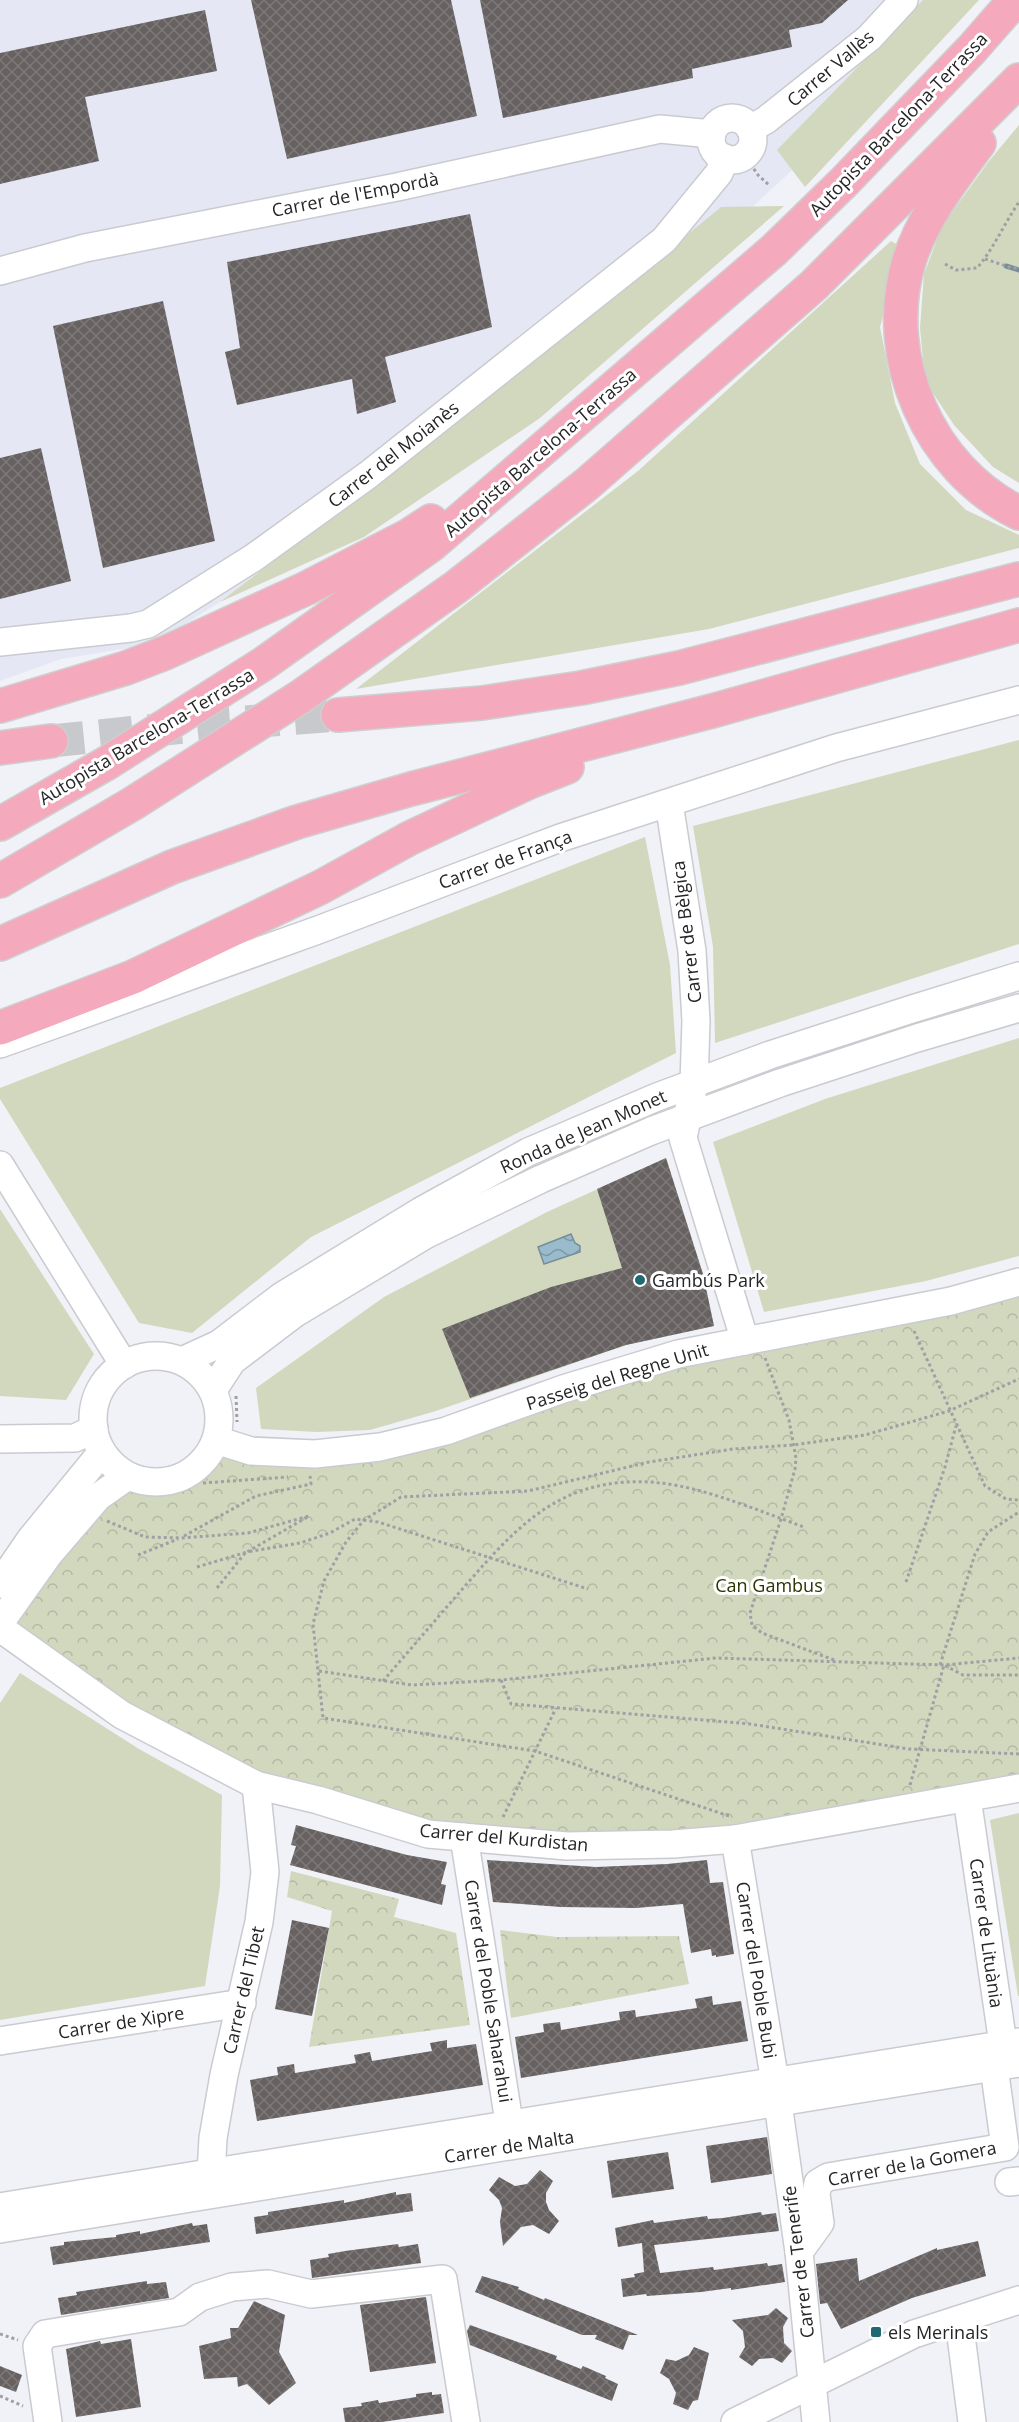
<svg xmlns="http://www.w3.org/2000/svg" width="1019" height="2422" font-family="'Open Sans',sans-serif">
<defs>
<pattern id="park-crowns" width="20" height="18" patternUnits="userSpaceOnUse" patternTransform="scale(1.5)"><rect width="20" height="18" fill="#d2d8be"/><path d="M2 6a3 3 0 1 1 6 0M12 15a3 3 0 1 1 6 0" fill="none" stroke="#b4b9a3"/></pattern>
<pattern id="water-waves" width="16" height="10" patternUnits="userSpaceOnUse" patternTransform="scale(1.5)"><rect width="16" height="10" fill="#9abbcb"/><path d="M0 5q4-4 8 0t8 0" fill="none" stroke="#7d98a5"/></pattern>
<pattern id="building-cross-hatch" width="8" height="8" patternUnits="userSpaceOnUse" patternTransform="scale(1.5)"><rect width="8" height="8" fill="#676261"/><path d="M0 0l8 8M0 8l8-8" fill="none" stroke="#7d7978"/></pattern>
</defs>
<rect width="100%" height="100%" fill="#f1f2f7"/>
<polygon fill="#e5e7f4" points="0,0 956,0 864,104 635,315 281,563 154,644 61,659 0,681"/>
<g fill="#d2d8be">
<polygon points="923,0 979,0 805,187 777,150"/>
<polygon points="1019,125 1019,483 993,467 954,425 925,381 920,328 924,274 942,226 989,161"/>
<polygon points="784,206 540,418 364,537 220,602 513,378 721,207"/>
<polygon points="891,241 902,247 880,327 895,403 920,464 966,510 1019,535 1019,548 709,629 356,689 638,471"/>
<polygon points="1019,740 1019,944 715,1043 713,947 693,826"/>
<polygon points="645,837 670,965 676,1053 311,1237 192,1333 139,1323 0,1099 0,1088"/>
<polygon points="1019,1038 1019,1256 926,1281 764,1312 713,1142 825,1099"/>
<polygon points="666,1158 703,1274 714,1326 626,1345 436,1411 370,1430 317,1432 261,1429 256,1388 384,1297 547,1212"/>
<polygon points="0,1209 94,1354 66,1400 0,1396"/>
<polygon points="20,1673 139,1749 222,1795 220,1886 205,1986 0,2020 0,1703"/>
<polygon points="1019,1813 1019,1996 1018,1996 990,1820"/>
</g>
<g fill="url(#park-crowns)">
<path d="M 1019,1282 L 1019,1788 L 735,1839 L 428,1834 L 256,1785 L 0,1623 L 128,1476 C 155,1484 183,1485 204,1461 C 209,1455 213,1446 216,1440 L 315,1454 L 563,1389 Z"/>
<polygon points="291,1871 399,1899 394,1917 456,1933 470,2025 309,2047 332,1911 287,1897"/>
<polygon points="500,1930 557,1937 679,1936 689,1984 511,2018"/>
</g>
<polygon fill="url(#water-waves)" stroke="#778e9a" stroke-width="1.5" points="571,1234 575,1243 580,1246 580,1252 544,1264 538,1247"/>
<g fill="none" stroke-linecap="round" stroke-linejoin="round">
<polyline stroke="#778e9a" stroke-width="5" points="1006,266 1019,270"/>
</g>
<g fill="url(#building-cross-hatch)">
<polygon points="251,0 451,0 477,116 287,159"/>
<polygon points="480,0 848,0 822,23 789,30 792,47 692,69 693,78 503,118"/>
<polygon points="205,10 217,71 85,97 99,161 0,184 0,53"/>
<polygon points="470,214 492,327 385,357 396,402 357,414 352,379 237,405 225,352 240,348 227,262"/>
<polygon points="163,301 215,541 103,568 53,326"/>
<polygon points="41,448 71,581 0,599 0,458"/>
<polygon points="666,1158 703,1274 714,1326 626,1345 470,1398 442,1329 551,1287 622,1268 597,1189"/>
<polygon points="296,1825 407,1855 447,1862 441,1884 446,1885 442,1905 290,1865 296,1846 291,1845"/>
<polygon points="487,1860 596,1867 667,1864 707,1860 710,1883 723,1882 734,1954 716,1957 716,1955 712,1956 711,1949 691,1953 683,1904 636,1908 561,1907 493,1902"/>
<polygon points="292,1920 329,1928 312,2016 275,2009"/>
<polygon points="712,1996 713,2005 741,2001 748,2041 521,2078 515,2037 544,2032 543,2024 560,2022 561,2030 620,2020 619,2012 635,2010 636,2017 697,2008 695,1999"/>
<polygon points="447,2040 447,2048 476,2044 483,2085 257,2121 250,2080 278,2075 277,2067 294,2064 295,2073 356,2063 354,2055 370,2052 372,2061 432,2051 430,2043"/>
<polygon points="767,2137 772,2174 711,2183 706,2146"/>
<polygon points="668,2152 674,2189 612,2198 607,2161"/>
<polygon points="540,2170 553,2181 546,2193 546,2202 549,2210 559,2221 549,2234 533,2225 521,2227 503,2246 500,2222 502,2208 499,2200 489,2190 499,2177 515,2186 527,2184"/>
<polygon points="396,2192 396,2195 411,2193 413,2211 256,2234 254,2217 268,2215 268,2212 344,2200 344,2203"/>
<polygon points="761,2212 762,2215 776,2213 779,2231 654,2245 660,2273 713,2267 714,2270 767,2263 768,2266 782,2264 785,2282 731,2290 731,2288 701,2292 647,2296 646,2294 623,2297 621,2279 635,2277 634,2274 644,2272 642,2243 618,2247 615,2228 653,2220 654,2223 707,2216 708,2219 723,2218"/>
<polygon points="192,2223 193,2226 207,2224 210,2242 53,2265 50,2247 64,2245 64,2242 116,2237 116,2235 140,2231 140,2234"/>
<polygon points="978,2241 986,2276 912,2298 841,2329 827,2303 820,2304 816,2264 857,2258 859,2281 937,2248 937,2250"/>
<polygon points="398,2244 399,2247 418,2244 421,2263 312,2278 310,2260 329,2257 328,2254 345,2251"/>
<polygon points="482,2276 519,2287 518,2289 544,2300 545,2298 638,2335 629,2335 623,2350 595,2339 597,2335 582,2335 475,2292"/>
<polygon points="147,2281 147,2284 166,2282 169,2298 61,2315 58,2298 77,2295 76,2292"/>
<polygon points="426,2297 436,2363 370,2372 360,2305"/>
<polygon points="254,2301 285,2315 279,2352 296,2383 269,2405 247,2384 238,2387 237,2377 204,2379 199,2346 231,2338 230,2328 238,2328"/>
<polygon points="776,2308 788,2318 783,2327 784,2343 792,2351 782,2363 773,2358 759,2359 752,2366 739,2357 745,2347 743,2331 732,2320 768,2315"/>
<polygon points="470,2325 557,2356 556,2359 581,2369 583,2366 606,2376 605,2378 618,2384 612,2401 470,2345 467,2331"/>
<polygon points="131,2339 141,2407 76,2417 66,2349 100,2341 101,2344"/>
<polygon points="694,2347 709,2353 698,2400 693,2401 688,2410 673,2404 676,2393 669,2379 660,2373 666,2359 676,2361 689,2355"/>
<polygon points="0,2366 22,2375 16,2392 0,2386"/>
<polygon points="432,2392 432,2395 441,2394 444,2413 382,2422 345,2422 343,2408 362,2406 361,2403 378,2400 379,2403 416,2397 416,2394"/>
</g>
<g fill="none" stroke-linecap="round" stroke-linejoin="round">
<polyline stroke="#c8c9cd" stroke-width="33" stroke-dasharray="33 16" stroke-linecap="butt" points="51,741 205,725 338,715"/>
<defs>
<g id="minor">
<circle cx="732" cy="139" r="21"/>
<polyline points="750,129 766,120 869,38 904,0"/>
<polyline points="0,271 85,248 397,187 660,129 712,134"/>
<polyline points="0,642 131,628 148,624 253,558 368,475 664,240 719,173 725,158"/>
<polyline points="669,803 692,951 696,1021 694,1084 683,1138 745,1341"/>
<polyline points="0,1044 318,930 560,838 836,748 1019,700"/>
<polyline points="0,1165 124,1365"/>
<circle cx="156" cy="1419" r="63"/>
<polyline points="182,1361 219,1344 282,1296 421,1211 528,1152 657,1097 770,1055 909,1010 1019,976"/>
<polyline points="213,1390 232,1361 294,1314 427,1234 541,1179 651,1131 780,1083 917,1038 1019,1008"/>
<polyline points="0,1439 75,1438 94,1429"/>
<polyline points="216,1440 251,1451 315,1454 380,1447 446,1431 563,1389 678,1354 951,1301 1019,1282"/>
<polyline points="0,1584 30,1540 102,1452"/>
<polyline points="0,1623 49,1554 98,1497 128,1476"/>
<polyline points="0,1628 122,1715 256,1785 318,1800 428,1834 567,1846 673,1844 735,1839 1019,1788"/>
<polyline points="464,1837 512,2141"/>
<polyline points="735,1839 775,2082 799,2252 816,2422"/>
<polyline points="0,2041 242,2003"/>
<polyline points="1009,2182 1019,2181"/>
<polyline points="214,2192 211,2174 213,2138 224,2075 259,1922 265,1872 256,1785"/>
<polyline points="0,2207 1019,2042"/>
<polyline points="0,2229 1019,2063"/>
<polyline points="799,2252 820,2223 816,2194 818,2183 828,2177 1005,2147 994,2067 1003,2044 967,1798"/>
<polyline points="959,2320 972,2422"/>
<polyline points="48,2422 37,2346 45,2334 179,2312 200,2297 232,2287 268,2284 311,2294 443,2279 466,2422"/>
<polyline points="735,2422 914,2334 1019,2300"/>
</g>
<g id="highway">
<path d="M 979,143 C 952,180 923,217 909,261 C 880,358 929,469 1019,513"/>
<polyline points="0,706 126,668 165,653 307,588 408,536 431,521"/>
<polyline points="338,715 482,703 581,688 679,668 1019,579"/>
<polyline points="0,748 51,741"/>
<polyline points="0,824 107,763 263,664 431,545 774,250 844,182 972,49 1015,0"/>
<polyline points="0,881 132,804 300,697 456,587 587,484 814,285 1019,80"/>
<polyline points="0,944 172,867 297,822 411,789 712,711 1019,625"/>
<polyline points="0,1028 133,977 321,887 410,838 529,782 567,767"/>
</g>
</defs>
<use href="#minor" stroke="#cacbd0" stroke-width="30"/>
<use href="#highway" stroke="#cfcfcf" stroke-width="36"/>
<g stroke="#a0a0a4" stroke-width="3" stroke-dasharray="3 3" stroke-linecap="butt">
<polyline points="747,159 758,175 769,185"/>
<polyline points="985,259 1012,268 1019,268"/>
<path d="M 945,264 L 956,270 L 977,268 C 994,248 1004,224 1019,202"/>
<polyline points="914,1331 985,1486 1006,1499 1019,1500"/>
<polyline points="765,1358 789,1420 796,1458 795,1469 781,1519 750,1613 752,1625 762,1633 834,1660"/>
<polyline points="236,1396 237,1422"/>
<polyline points="203,1483 288,1477"/>
<polyline points="107,1521 145,1537 181,1538 248,1533 309,1516 247,1552 300,1543 330,1533 355,1519 378,1522 588,1589"/>
<polyline points="184,1536 256,1496 311,1484 310,1476"/>
<polyline points="138,1555 178,1539"/>
<polyline points="197,1567 247,1552"/>
<polyline points="906,1582 945,1467 956,1426"/>
<polyline points="217,1588 245,1553"/>
<polyline points="940,1665 975,1554 988,1532 1019,1512"/>
<polyline points="319,1671 412,1685 501,1680 716,1658 944,1665 1019,1658"/>
<polyline points="501,1680 511,1704 750,1724 909,1749 1019,1754"/>
<path d="M 383,1681 C 408,1652 433,1623 458,1594 C 488,1560 520,1520 562,1499 C 590,1484 628,1479 660,1483 C 703,1487 762,1512 804,1527"/>
<polyline points="910,1785 944,1665 963,1675 1019,1675"/>
<polyline points="729,1816 535,1751 323,1718 313,1624 324,1581 346,1542 364,1520 401,1497 528,1491 649,1462 733,1449 793,1445 865,1435 949,1411 1019,1379"/>
<polyline points="503,1817 556,1708"/>
<polyline points="0,2334 18,2340"/>
<polyline points="0,2396 23,2406"/>
</g>
<use href="#minor" stroke="#fff" stroke-width="27"/>
<use href="#highway" stroke="#f4a9bd" stroke-width="33"/>
</g>
<g fill="#1f6a72" stroke="#fff" stroke-width="2">
<circle cx="640" cy="1280" r="6"/>
<rect x="870" y="2326" width="12" height="12" rx="3"/>
</g>
<g text-anchor="middle" dominant-baseline="central" stroke-width="6" stroke-linejoin="round" paint-order="stroke">
<g font-size="18" fill="#252527" stroke="#fff">
<text transform="translate(830 68) rotate(-40)">Carrer Vallès</text>
<text transform="translate(898 124) rotate(-46)">Autopista Barcelona-Terrassa</text>
<text transform="translate(355 194) rotate(-11)">Carrer de l'Empordà</text>
<text transform="translate(540 452) rotate(-41)">Autopista Barcelona-Terrassa</text>
<text transform="translate(393 454) rotate(-38)">Carrer del Moianès</text>
<text transform="translate(146 736) rotate(-31)">Autopista Barcelona-Terrassa</text>
<text transform="translate(505 859) rotate(-20)">Carrer de França</text>
<text transform="translate(686 932) rotate(-97)">Carrer de Bèlgica</text>
<text transform="translate(583 1131) rotate(-24)">Ronda de Jean Monet</text>
<text transform="translate(617 1376) rotate(-17)">Passeig del Regne Unit</text>
<text transform="translate(504 1837) rotate(5)">Carrer del Kurdistan</text>
<text transform="translate(987 1933) rotate(82)">Carrer de Lituània</text>
<text transform="translate(757 1970) rotate(81)">Carrer del Poble Bubi</text>
<text transform="translate(243 1990) rotate(-77)">Carrer del Tibet</text>
<text transform="translate(489 1991) rotate(81)">Carrer del Poble Saharahui</text>
<text transform="translate(121 2022) rotate(-9)">Carrer de Xipre</text>
<text transform="translate(509 2146) rotate(-9)">Carrer de Malta</text>
<text transform="translate(912 2163) rotate(-11)">Carrer de la Gomera</text>
<text transform="translate(798 2262) rotate(-97)">Carrer de Tenerife</text>
</g>
<g font-size="18" fill="#252527" stroke="#fff" text-anchor="start">
<text x="652" y="1280">Gambús Park</text>
<text x="888" y="2332">els Merinals</text>
</g>
<g font-size="18" fill="#2d3400" stroke="#fff">
<text x="769" y="1585">Can Gambus</text>
</g>
</g>
</svg>
